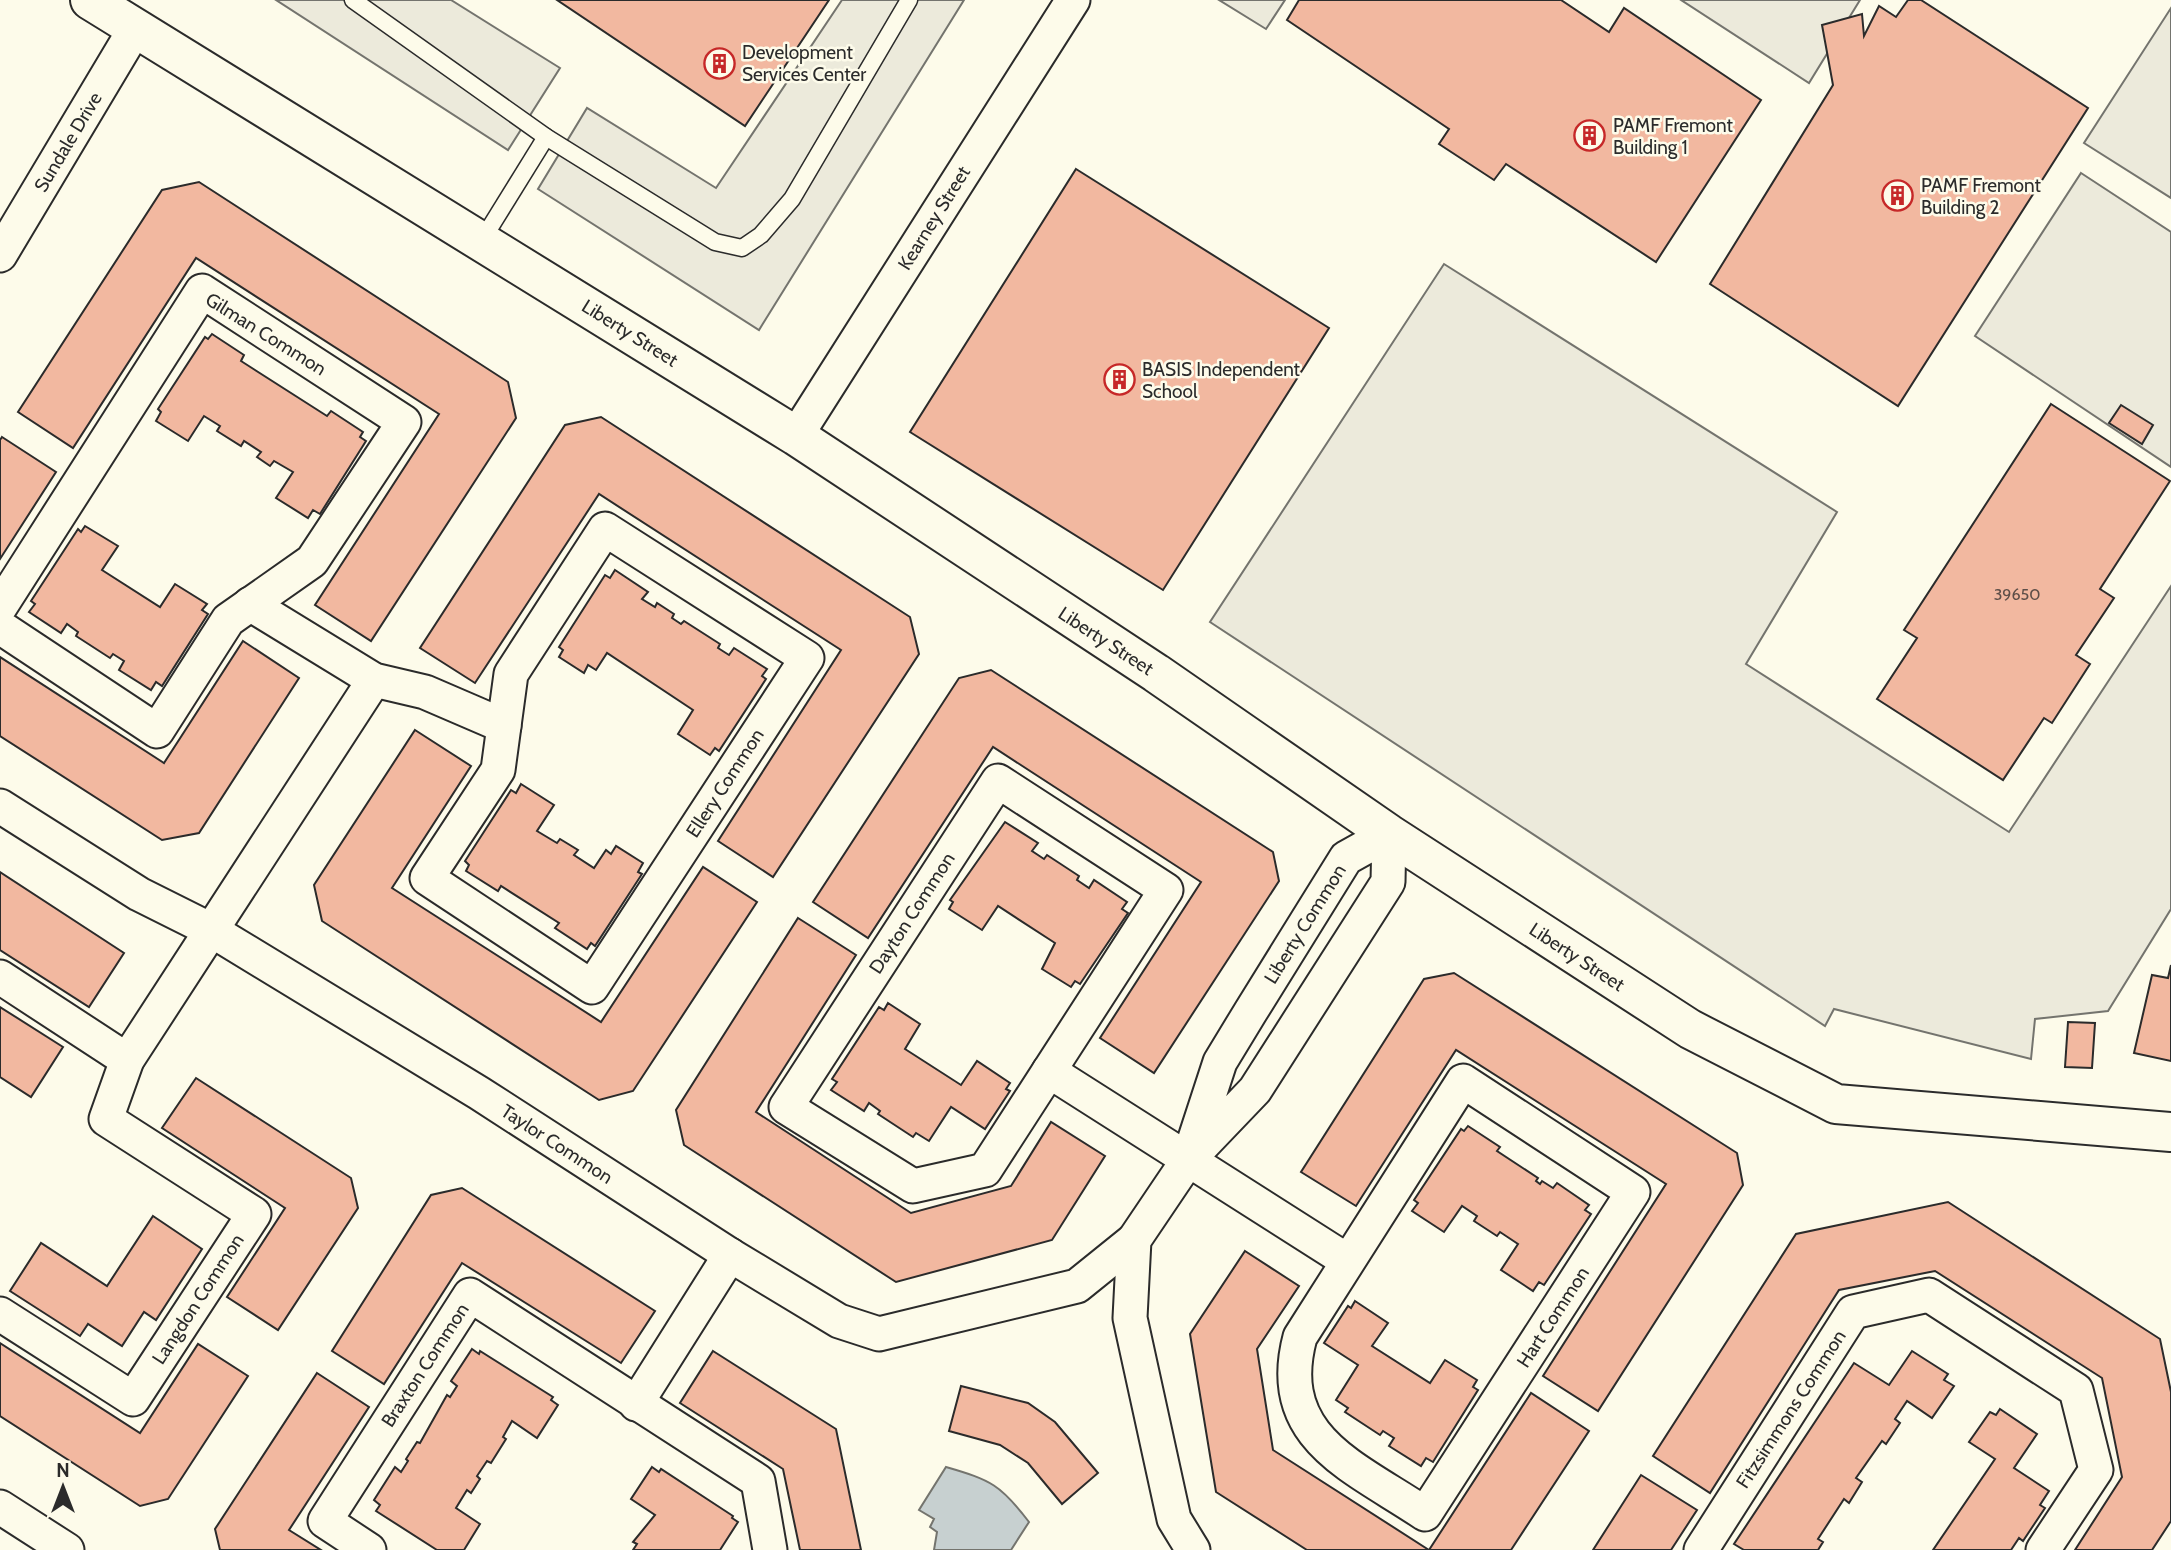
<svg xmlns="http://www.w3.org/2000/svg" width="2171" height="1550" font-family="Cabin,sans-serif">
<rect width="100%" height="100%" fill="#fdfbea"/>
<g fill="#eceadb" stroke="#74746e" stroke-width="2">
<polygon points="276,0 451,0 560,68 508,150"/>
<polygon points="842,0 964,0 759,330 538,189 587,108 716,188"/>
<polygon points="1219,0 1285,0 1266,29"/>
<polygon points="1681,0 1860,0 1809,83"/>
<polygon points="2171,8 2171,198 2084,143"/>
<polygon points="2081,173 2171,232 2171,467 1975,336"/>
<polygon points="1444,264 1837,512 1746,664 2009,832 2171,586 2171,909 2108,1011 2035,1019 2031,1059 1834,1009 1825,1026 1210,622"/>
</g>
<path fill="#c7d0d0" stroke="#74746e" stroke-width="2" d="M 946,1467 C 991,1480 1001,1485 1029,1522 L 1011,1550 L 934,1550 L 937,1532 L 930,1527 L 934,1519 L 919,1510 Z"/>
<g fill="#f2b8a0" stroke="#2b2b2b" stroke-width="2">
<polygon points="557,0 829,0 745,126"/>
<polygon points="1299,0 1561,0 1609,32 1624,8 1761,100 1656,262 1506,164 1494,180 1439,144 1449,129 1287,20"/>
<polygon points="1908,0 1921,0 2088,108 1898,406 1710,284 1833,85 1822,25 1862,14 1864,36 1879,6 1896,17"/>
<polygon points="1076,169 1329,328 1163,590 910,432"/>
<polygon points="199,182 508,382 516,418 371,641 315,605 439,414 196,258 73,448 18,412 162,190"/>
<polygon points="212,334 244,355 241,361 327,416 331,411 363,432 360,437 366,441 320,514 313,510 308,518 276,498 293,472 274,461 270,466 257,457 261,452 244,441 241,446 217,431 220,426 204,416 188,441 156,421 161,412 158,409 205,337 208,339"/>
<polygon points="2051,404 2170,481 2100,589 2114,598 2076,655 2090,664 2052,723 2044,718 2003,780 1877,699 1917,638 1904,630"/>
<polygon points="2121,405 2153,425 2142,444 2109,423"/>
<polygon points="601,417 910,617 919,654 773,877 718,841 841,650 599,494 475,683 420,648 565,425"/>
<polygon points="2,437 56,472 0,559 0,440"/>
<polygon points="85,526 118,546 102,570 160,607 175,584 207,604 202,610 208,614 162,686 156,682 151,690 119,670 124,661 113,654 110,658 76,636 78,632 67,624 61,633 29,612 35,604 31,601 78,529 81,532"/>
<polygon points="615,570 648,592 642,599 655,607 657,603 674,614 672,618 681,624 684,621 720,644 718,648 729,655 734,648 767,669 762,676 766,679 719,751 715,748 710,755 678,734 693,710 607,653 596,670 588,665 584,673 559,657 563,650 559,647 605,575 610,578"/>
<polygon points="243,641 299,678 199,833 162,840 0,736 0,657 164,763"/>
<polygon points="991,670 1273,852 1279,881 1154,1073 1100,1038 1201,882 993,747 868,938 813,902 959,678"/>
<polygon points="415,730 471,766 392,888 601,1022 703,867 757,902 633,1091 599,1100 322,921 314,885"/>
<polygon points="521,784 554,805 537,831 557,843 560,839 578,850 574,855 594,868 606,850 611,854 616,846 643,863 638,872 642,874 595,946 591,943 587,949 555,928 559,923 501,886 498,891 466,871 469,865 465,861 511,790 516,793"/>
<polygon points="1005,822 1038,843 1032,851 1044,859 1047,855 1079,876 1077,880 1089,888 1094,880 1127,902 1122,909 1128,913 1080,984 1075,981 1071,987 1042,969 1055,943 998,906 982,930 949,909 953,902 950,900"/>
<polygon points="0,872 124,953 89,1007 0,950"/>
<polygon points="798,918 856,955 756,1112 911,1213 1011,1186 1051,1122 1105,1156 1052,1240 896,1282 684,1145 676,1110"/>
<polygon points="2171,965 2171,1061 2134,1053 2152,975 2168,978"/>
<polygon points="1454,973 1737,1153 1743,1185 1598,1411 1543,1376 1666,1184 1456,1050 1356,1206 1301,1172 1424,979"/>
<polygon points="888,1003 920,1024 905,1049 961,1085 977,1061 1010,1083 1006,1089 1010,1091 985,1129 951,1107 929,1141 916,1133 913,1137 878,1114 880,1111 869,1103 864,1111 831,1090 837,1082 832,1079 879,1007 884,1010"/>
<polygon points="0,1007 63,1047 31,1097 0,1077"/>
<polygon points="2068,1022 2095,1023 2092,1068 2065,1067"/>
<polygon points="196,1078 351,1178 358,1208 278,1330 227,1297 285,1208 162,1128"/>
<polygon points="1468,1126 1500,1147 1497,1151 1538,1178 1536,1181 1540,1184 1542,1181 1553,1188 1557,1183 1589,1205 1585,1210 1591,1214 1544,1285 1539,1282 1533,1291 1501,1270 1518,1244 1500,1232 1497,1236 1474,1221 1477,1216 1462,1206 1444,1232 1412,1211 1418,1203 1414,1200 1461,1129 1464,1131"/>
<polygon points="462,1188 655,1311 621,1363 462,1263 384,1384 332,1351 431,1195"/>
<polygon points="1948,1202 2160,1339 2171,1392 2171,1521 2152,1550 2075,1550 2122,1477 2102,1378 1935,1271 1839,1290 1710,1493 1653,1456 1796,1234"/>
<polygon points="153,1216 202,1249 156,1320 144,1312 122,1346 88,1324 80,1336 10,1291 41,1243 107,1286"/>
<polygon points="1245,1251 1299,1286 1257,1349 1273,1450 1429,1550 1531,1393 1589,1431 1511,1550 1307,1550 1216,1492 1190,1334"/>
<polygon points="1355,1301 1388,1323 1372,1346 1430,1383 1445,1360 1477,1380 1473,1387 1478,1390 1433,1462 1426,1458 1421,1466 1389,1446 1394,1438 1383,1431 1380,1435 1345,1412 1348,1408 1336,1400 1358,1365 1324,1343 1348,1306 1351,1308"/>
<polygon points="0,1343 140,1433 198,1344 248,1376 168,1499 140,1506 0,1416"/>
<polygon points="472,1349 479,1354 480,1351 553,1397 551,1400 558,1405 537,1438 512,1421 503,1437 506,1439 491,1463 487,1461 477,1476 480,1479 471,1493 467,1490 456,1508 480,1524 464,1550 437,1550 376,1511 380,1505 374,1500 395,1467 401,1472 408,1461 406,1459 417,1442 420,1443 447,1395 450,1397 457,1386 451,1381"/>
<polygon points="713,1351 836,1429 861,1550 800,1550 783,1469 680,1403"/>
<polygon points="1912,1351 1948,1374 1944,1380 1954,1386 1932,1418 1907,1401 1895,1419 1900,1423 1886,1444 1882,1441 1856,1478 1862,1482 1849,1503 1844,1499 1818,1539 1823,1542 1818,1550 1744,1550 1734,1544 1854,1363 1889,1385"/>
<polygon points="317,1373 369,1407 289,1530 321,1550 220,1550 215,1529"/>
<polygon points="961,1386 1028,1403 1055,1422 1098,1473 1062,1504 1028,1463 1000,1445 949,1431"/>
<polygon points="2000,1409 2037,1434 2014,1468 2049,1491 2040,1505 2045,1508 2023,1541 2019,1538 2011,1550 1933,1550 1995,1459 1969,1442 1990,1412 1996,1415"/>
<polygon points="652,1467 659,1472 661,1469 733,1516 732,1518 738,1522 720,1550 633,1550 637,1544 633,1542 655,1515 631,1499"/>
<polygon points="1641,1475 1697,1510 1671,1550 1593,1550"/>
</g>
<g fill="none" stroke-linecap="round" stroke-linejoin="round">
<defs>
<g id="lane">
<polyline points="353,0 546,137 715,242 742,248 761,235 792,199 909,0"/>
<polyline points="481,242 546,137"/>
</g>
<g id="street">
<polyline points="0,255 135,29"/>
<polyline points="796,436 1073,0"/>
<polygon points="605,529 807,658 592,987 427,878 498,770 511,674"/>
<polyline points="250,604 374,680 425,692 504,726"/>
<polyline points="0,607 202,291 404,422 312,561 228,620 157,731 0,627"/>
<polygon points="998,781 1166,890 985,1170 913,1186 786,1107"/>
<polyline points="0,806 139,894 211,930 479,1093 730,1255 839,1321 879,1334 1077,1286 1134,1240"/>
<polyline points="0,977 127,1060"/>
<polyline points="1049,1071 1346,1260"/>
<path d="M 1463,1081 L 1633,1192 L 1425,1514 C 1354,1466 1273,1438 1300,1337 Z"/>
<polyline points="1188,1160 1220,1062 1251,1011 1346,858 1389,834 1388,882 1255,1090 1188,1160 1134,1240 1130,1318 1174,1519 1193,1550"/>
<polyline points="0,1314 133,1399 254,1214 106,1119 127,1060 374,680"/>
<polyline points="636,1404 730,1255"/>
<polyline points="0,1507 67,1550"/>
<polyline points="369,1550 325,1521 470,1295 758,1481 770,1550"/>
<polyline points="1701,1550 1853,1312 1929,1295 2076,1390 2096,1470 2043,1550"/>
</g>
<polyline id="secondary" points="90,0 796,436 1156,673 1389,834 1690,1029 1836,1104 2171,1132"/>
</defs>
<use href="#lane" stroke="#2b2b2b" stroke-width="19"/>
<use href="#street" stroke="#2b2b2b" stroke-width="37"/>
<use href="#secondary" stroke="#2b2b2b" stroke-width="42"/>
<use href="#lane" stroke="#fdfbea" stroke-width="16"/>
<use href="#street" stroke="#fdfbea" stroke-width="33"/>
<use href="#secondary" stroke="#fdfbea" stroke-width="38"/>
</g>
<defs>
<symbol id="building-ring" viewBox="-11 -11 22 22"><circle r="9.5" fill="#fdfbea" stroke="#c62828" stroke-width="1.5"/><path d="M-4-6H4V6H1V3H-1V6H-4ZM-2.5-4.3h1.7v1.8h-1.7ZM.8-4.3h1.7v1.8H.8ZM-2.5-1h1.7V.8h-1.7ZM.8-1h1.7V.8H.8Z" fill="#c62828"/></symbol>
</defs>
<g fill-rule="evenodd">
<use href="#building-ring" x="702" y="46" width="35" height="35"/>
<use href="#building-ring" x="1572" y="118" width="35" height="35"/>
<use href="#building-ring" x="1880" y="178" width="35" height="35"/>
<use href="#building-ring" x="1102" y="362" width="35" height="35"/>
</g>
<g text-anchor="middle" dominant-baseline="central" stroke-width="5" stroke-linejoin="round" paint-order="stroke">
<g font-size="16" fill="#5d4e48">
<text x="2017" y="594">39650</text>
</g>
<g font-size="19" fill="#2b2b2b" stroke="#fdfbea" text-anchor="start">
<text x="742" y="52">Development<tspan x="742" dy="22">Services Center</tspan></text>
<text x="1613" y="125">PAMF Fremont<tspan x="1613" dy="22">Building 1</tspan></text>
<text x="1921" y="185">PAMF Fremont<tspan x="1921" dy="22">Building 2</tspan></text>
<text x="1142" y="369">BASIS Independent<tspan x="1142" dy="22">School</tspan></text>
</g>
<g font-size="19" fill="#2b2b2b" stroke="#fdfbea">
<text transform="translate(68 142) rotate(-59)">Sundale Drive</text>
<text transform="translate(934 218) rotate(-58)">Kearney Street</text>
<text transform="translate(630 333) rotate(32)">Liberty Street</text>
<text transform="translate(266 334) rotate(32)">Gilman Common</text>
<text transform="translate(1106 641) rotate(33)">Liberty Street</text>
<text transform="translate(725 783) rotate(-57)">Ellery Common</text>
<text transform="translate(912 913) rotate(-57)">Dayton Common</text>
<text transform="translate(1305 924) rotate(-58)">Liberty Common</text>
<text transform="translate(1577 957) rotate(33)">Liberty Street</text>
<text transform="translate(557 1144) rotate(33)">Taylor Common</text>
<text transform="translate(198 1299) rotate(-57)">Langdon Common</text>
<text transform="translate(1553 1317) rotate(-57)">Hart Common</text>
<text transform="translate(425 1365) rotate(-57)">Braxton Common</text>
<text transform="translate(1791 1409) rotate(-57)">Fitzsimmons Common</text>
</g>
</g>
<g transform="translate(63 1487)" stroke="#fdfbea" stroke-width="5" paint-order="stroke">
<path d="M0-5L12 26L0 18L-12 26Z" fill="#2b2b2b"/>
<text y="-10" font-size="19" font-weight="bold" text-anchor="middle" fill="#2b2b2b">N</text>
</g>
</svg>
